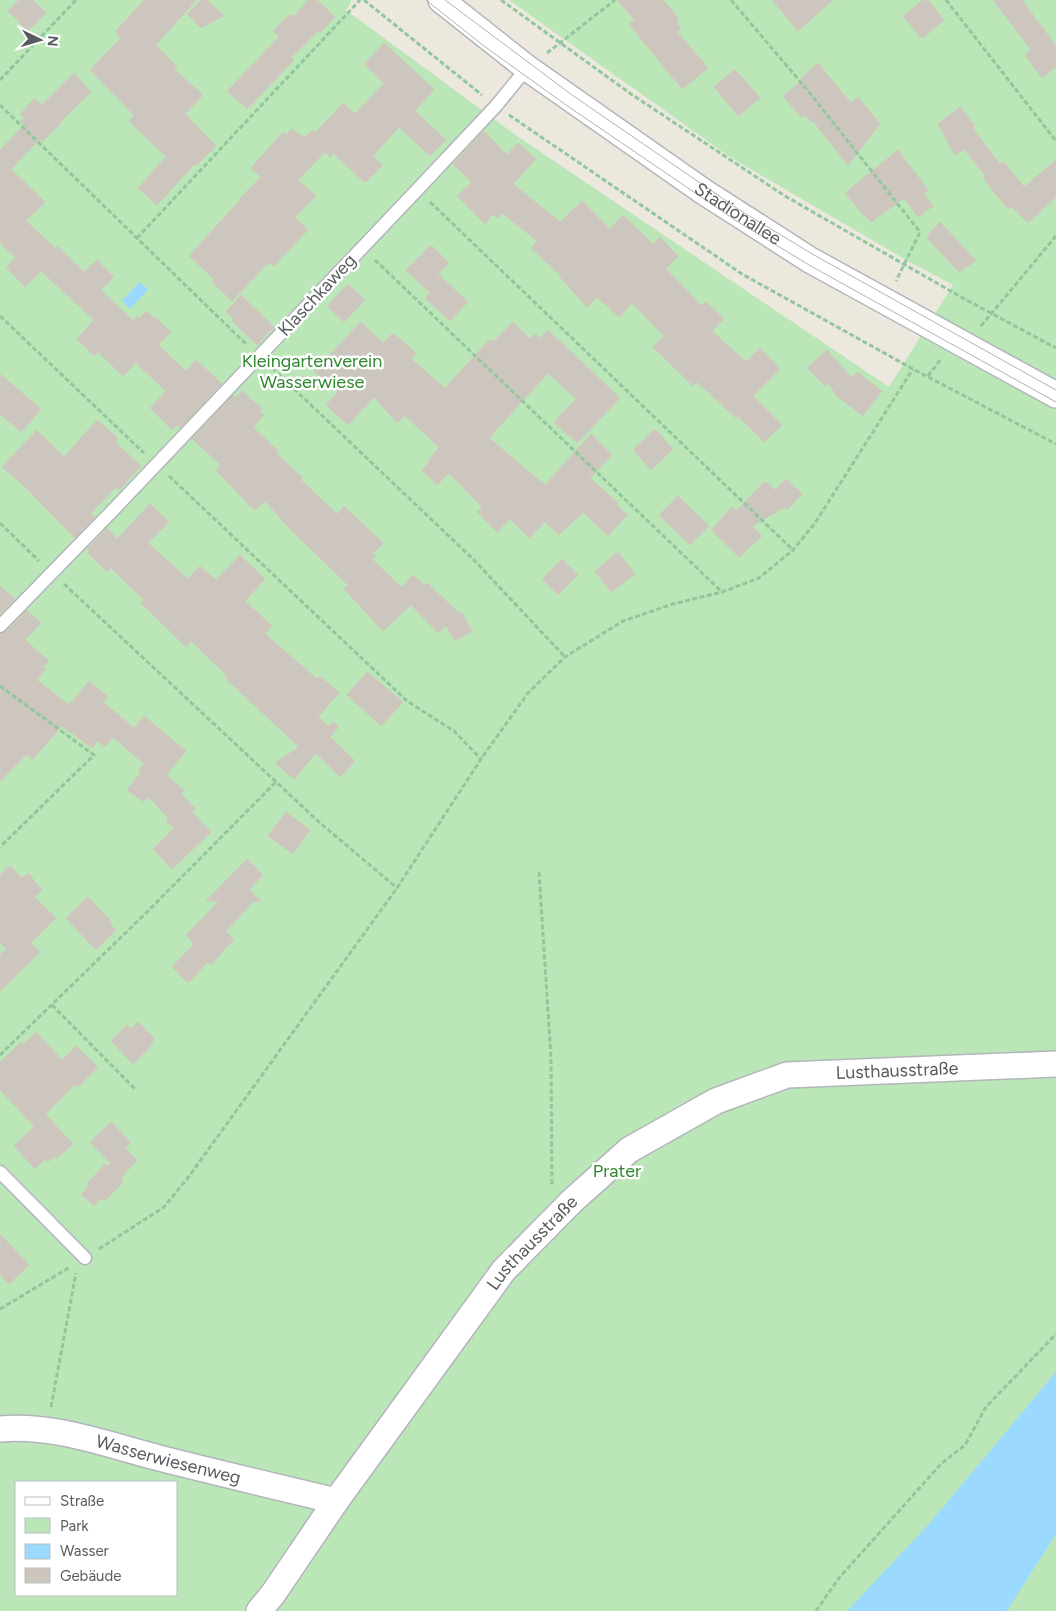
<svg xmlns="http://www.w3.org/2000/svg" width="1056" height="1611" font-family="Figtree,sans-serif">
<rect width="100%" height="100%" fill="#ece8de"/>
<path fill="#bbe6b8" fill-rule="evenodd" d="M 0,0 L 351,0 L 351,3 L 346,10 L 517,136 L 889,387 L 953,285 L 906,260 L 730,157 L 509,0 L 1056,0 L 1056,1611 L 0,1611 ZM 16,1482 L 176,1482 L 176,1595 L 16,1595 Z"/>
<g fill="#9bd9ff">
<polygon points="140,282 148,290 130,309 122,301"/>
<polygon points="1056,1372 1056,1534 1007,1611 847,1611 929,1524"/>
</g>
<g fill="#ccc6bf" stroke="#d1c9bd">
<polygon points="19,0 33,0 46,13 28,31 8,11"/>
<polygon points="144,0 196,0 156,45 177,67 174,69 203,95 185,114 216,146 196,166 195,164 157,205 138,188 166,157 129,121 134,115 90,70 121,38 115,32"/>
<polygon points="201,0 207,0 224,16 201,28 187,14"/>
<polygon points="308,0 317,0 335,17 320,33 318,31 291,58 294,60 247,109 227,91 279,37 273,31 290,14 293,17"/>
<polygon points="617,0 663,0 679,19 676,22 681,28 677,32 708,68 682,89 629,24 635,20"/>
<polygon points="772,0 833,0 798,31"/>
<polygon points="923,0 928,0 944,20 922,39 903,16"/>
<polygon points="993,0 1022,0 1056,46 1056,67 1042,78 1025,55 1031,50"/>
<polygon points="384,43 434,89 415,111 446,140 430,156 399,127 373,156 383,165 365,183 333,153 330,157 325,152 298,180 316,196 295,217 308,230 274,266 270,262 268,265 267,264 232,301 212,282 214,279 189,256 240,200 239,199 261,177 251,168 283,132 286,135 292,129 304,138 312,130 315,133 343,103 355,114 384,83 364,64"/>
<polygon points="818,63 851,103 858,97 880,124 848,165 813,121 811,122 805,115 801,117 783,96 803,80 801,78"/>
<polygon points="735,69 760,98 738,116 714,87"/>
<polygon points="74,73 91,92 60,122 61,123 42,142 39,140 11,169 45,202 26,221 55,248 57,246 84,272 97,260 114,277 101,290 133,321 137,316 140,318 146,311 154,318 155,317 171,332 158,345 186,371 196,360 222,384 180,428 177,425 172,430 150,408 166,391 136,363 123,376 98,352 94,356 77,339 94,320 41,271 25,287 6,267 16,258 0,243 0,150 24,125 20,121 24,118 20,114 34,99 42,105"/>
<polygon points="960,107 975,126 972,128 1000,164 1003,161 1024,187 1056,160 1056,197 1028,223 1011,206 1008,209 983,178 985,176 964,149 955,155 938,124"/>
<polygon points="484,131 507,155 518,143 536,159 513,184 560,222 582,201 610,229 623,215 653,244 660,237 678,256 666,269 702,306 706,302 724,319 712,331 746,362 760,348 780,369 753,396 782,425 764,442 738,416 736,418 697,382 693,386 653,347 664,336 632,303 619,317 597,297 587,307 559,276 560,275 531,248 537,241 502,213 498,218 493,214 485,224 457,196 472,182 453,164"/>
<polygon points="898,150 928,190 924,194 933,206 918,217 904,198 871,222 865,215 864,216 845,193"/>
<polygon points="940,222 976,261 959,272 927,238 932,230"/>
<polygon points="431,245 449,263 438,274 468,302 450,321 425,298 430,293 406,270"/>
<polygon points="348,284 365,300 344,322 327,306"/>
<polygon points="241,295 274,327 257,345 232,321 234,319 226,312"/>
<polygon points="361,322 383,343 393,333 416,353 411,359 445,388 490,339 493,342 513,322 530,339 535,334 540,338 548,330 620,398 577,443 554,422 576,399 548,373 489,438 545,485 591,434 612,455 590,478 618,503 617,505 627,515 608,536 583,512 559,535 545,522 529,538 510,519 497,532 477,512 482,507 449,473 437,485 422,470 429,463 428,461 439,447 405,416 397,423 374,397 348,425 326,405 338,392 314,371"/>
<polygon points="827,350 852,378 857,372 882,391 863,416 837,396 828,383 825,386 807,368"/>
<polygon points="0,374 41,409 21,432 0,414"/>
<polygon points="242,391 262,409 260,411 264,415 253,427 279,452 277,454 303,478 301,480 337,514 344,506 383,543 373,554 376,556 372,559 401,587 413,575 424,585 427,583 460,614 462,613 472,631 455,641 446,626 438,633 411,605 383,631 344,589 348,585 291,530 265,501 255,510 251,507 216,470 221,465 192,439 233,395 236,397"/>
<polygon points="97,420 118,438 115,442 141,466 119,490 116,487 91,513 95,517 75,538 22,484 2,467 37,430 64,457"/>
<polygon points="655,429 673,449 651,470 633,450"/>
<polygon points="786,479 802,494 787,510 785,507 752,526 762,536 739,557 711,530 732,507 736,511 765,481 775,490"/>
<polygon points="678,496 709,526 690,545 659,515"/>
<polygon points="150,504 169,522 148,543 188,579 200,566 216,580 240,555 265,579 245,601 272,626 265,634 317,679 320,676 339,693 318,717 328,726 334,722 339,727 330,737 355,761 340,777 316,753 294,779 275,763 299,747 225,678 227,676 191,641 186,647 141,603 144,600 111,568 107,572 88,553 89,551 87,549 107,528 117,539"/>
<polygon points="618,552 635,574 611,592 595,571"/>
<polygon points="562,559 578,575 558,595 542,579"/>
<polygon points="0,586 15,599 0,614"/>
<polygon points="27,610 41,623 25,640 49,661 43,667 46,669 37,680 69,705 89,681 108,697 103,702 134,728 144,716 186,751 166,775 184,790 181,794 196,809 192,812 211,832 172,869 153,849 174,828 166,821 168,818 149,797 144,802 127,790 141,772 139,770 144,764 113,737 105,747 98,741 92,748 62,726 32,760 27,754 0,781 0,634 6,632"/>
<polygon points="367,672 403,702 381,726 347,695"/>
<polygon points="286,812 310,830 293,854 268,836"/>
<polygon points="247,859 263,875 249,890 261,901 254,901 226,931 234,939 211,965 208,962 188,983 172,967 194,944 186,935 219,901 206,901"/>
<polygon points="10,866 22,878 28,873 42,890 34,897 56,918 31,943 40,952 0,991 0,955 6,949 0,943 0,875"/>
<polygon points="88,897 111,921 109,923 116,930 96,950 66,918"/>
<polygon points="138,1022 155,1039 151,1043 153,1044 133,1064 111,1041 127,1025 131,1029"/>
<polygon points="36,1032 62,1060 76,1046 98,1067 78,1087 75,1084 34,1126 0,1090 0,1062 21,1042 24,1044"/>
<polygon points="46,1115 73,1144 56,1159 54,1156 48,1162 45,1159 35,1169 14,1146"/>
<polygon points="111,1122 131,1143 125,1149 137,1160 120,1179 123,1182 105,1201 102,1198 94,1206 81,1194 89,1186 87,1184 105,1164 107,1166 110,1163 90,1142"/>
<polygon points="0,1234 29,1265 9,1284 0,1275"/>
</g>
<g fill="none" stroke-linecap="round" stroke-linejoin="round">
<defs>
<g id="service">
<polyline points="0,626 117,506 417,190 496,106 527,68"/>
<polyline points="0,1172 85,1258"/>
</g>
<g id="minor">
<path id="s1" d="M 441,0 L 527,68 L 704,192 L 810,260 L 1056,395"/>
<path id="s2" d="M 0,1429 C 54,1424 108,1445 159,1458 C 218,1473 277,1487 336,1501"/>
<path id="s3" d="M 259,1611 L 273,1594 L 336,1501 L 504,1270 L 572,1201 L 629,1150 L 716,1101 L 787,1075 L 1056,1064"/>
</g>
</defs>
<use href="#service" stroke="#b2b6bb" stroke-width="15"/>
<use href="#minor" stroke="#b2b6bb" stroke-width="28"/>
<g stroke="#92c79d" stroke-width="3" stroke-dasharray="5 2.5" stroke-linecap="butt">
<polyline points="364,0 482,95"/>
<polyline points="501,0 631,94 785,196 961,297 1056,348"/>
<polyline points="731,0 804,86 920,232 896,281"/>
<polyline points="946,0 1056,141"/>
<polyline points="547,53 615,0"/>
<polyline points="0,80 76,0"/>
<polyline points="0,105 247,345"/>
<polyline points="509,115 742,274 913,369 1056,444"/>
<polyline points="430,202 793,550"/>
<polyline points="137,238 360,0"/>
<polyline points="375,260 722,592"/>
<polyline points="0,316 144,453"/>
<polyline points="981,326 1056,236"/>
<polyline points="272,368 474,560 565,657"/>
<polyline points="928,376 941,359"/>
<polyline points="169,476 407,701 454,731 481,759"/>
<polyline points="0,523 39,561"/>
<polyline points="64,584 319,822 397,888"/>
<polyline points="0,686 94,755 0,847"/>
<polyline points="539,872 551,1058 552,1186"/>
<polyline points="52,1005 135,1089"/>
<polyline points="0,1055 147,912 276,782"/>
<polyline points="99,1249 164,1207 187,1179 397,888 481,759 528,693 565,657 623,621 673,604 722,592 759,578 793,550 815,523 913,369"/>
<polyline points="0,1309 70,1267"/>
<polyline points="51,1407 76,1273"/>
<polyline points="816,1611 839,1578 941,1464 965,1445 986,1407 1056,1334"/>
</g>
<use href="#service" stroke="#fff" stroke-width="12"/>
<use href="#minor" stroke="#fff" stroke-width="25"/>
<g stroke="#b1b2b2" stroke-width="1">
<polyline points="426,0 484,46 566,105 735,220 809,265 1056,402"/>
<polyline points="445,0 572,95 741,211 814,255 1056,390"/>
</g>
</g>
<g text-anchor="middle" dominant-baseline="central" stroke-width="5" stroke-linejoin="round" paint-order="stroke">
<g font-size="18" fill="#585c61" stroke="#fff">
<text stroke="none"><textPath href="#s1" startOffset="366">Stadionallee</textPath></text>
<text transform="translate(317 295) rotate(-47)">Klaschkaweg</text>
<text stroke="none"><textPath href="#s3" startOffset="879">Lusthausstraße</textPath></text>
<text stroke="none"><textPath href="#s3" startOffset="459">Lusthausstraße</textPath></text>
<text stroke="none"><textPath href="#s2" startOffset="172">Wasserwiesenweg</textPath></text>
</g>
<g font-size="18" fill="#318730" stroke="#fff">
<text x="312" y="361">Kleingartenverein<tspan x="312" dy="21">Wasserwiese</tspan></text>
<text x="617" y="1171">Prater</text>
</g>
</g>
<rect x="15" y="1481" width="162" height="115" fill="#ffffff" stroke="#bcbec0"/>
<rect x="25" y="1497" width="25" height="8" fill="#ffffff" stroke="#bcbec0"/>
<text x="60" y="1506" font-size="15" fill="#585c61">Straße</text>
<rect x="25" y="1518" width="25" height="15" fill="#bbe6b8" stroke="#bcbec0"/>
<text x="60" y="1531" font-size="15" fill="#585c61">Park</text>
<rect x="25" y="1544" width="25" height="15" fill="#9bd9ff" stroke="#bcbec0"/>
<text x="60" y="1556" font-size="15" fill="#585c61">Wasser</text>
<rect x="25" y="1568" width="25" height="15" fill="#ccc6bf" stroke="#bcbec0"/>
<text x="60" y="1581" font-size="15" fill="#585c61">Gebäude</text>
<g transform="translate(40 40) rotate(95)" stroke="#ffffff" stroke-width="4" paint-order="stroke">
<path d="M0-4L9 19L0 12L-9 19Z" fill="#585c61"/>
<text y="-8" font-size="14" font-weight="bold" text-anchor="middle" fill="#585c61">N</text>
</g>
</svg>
